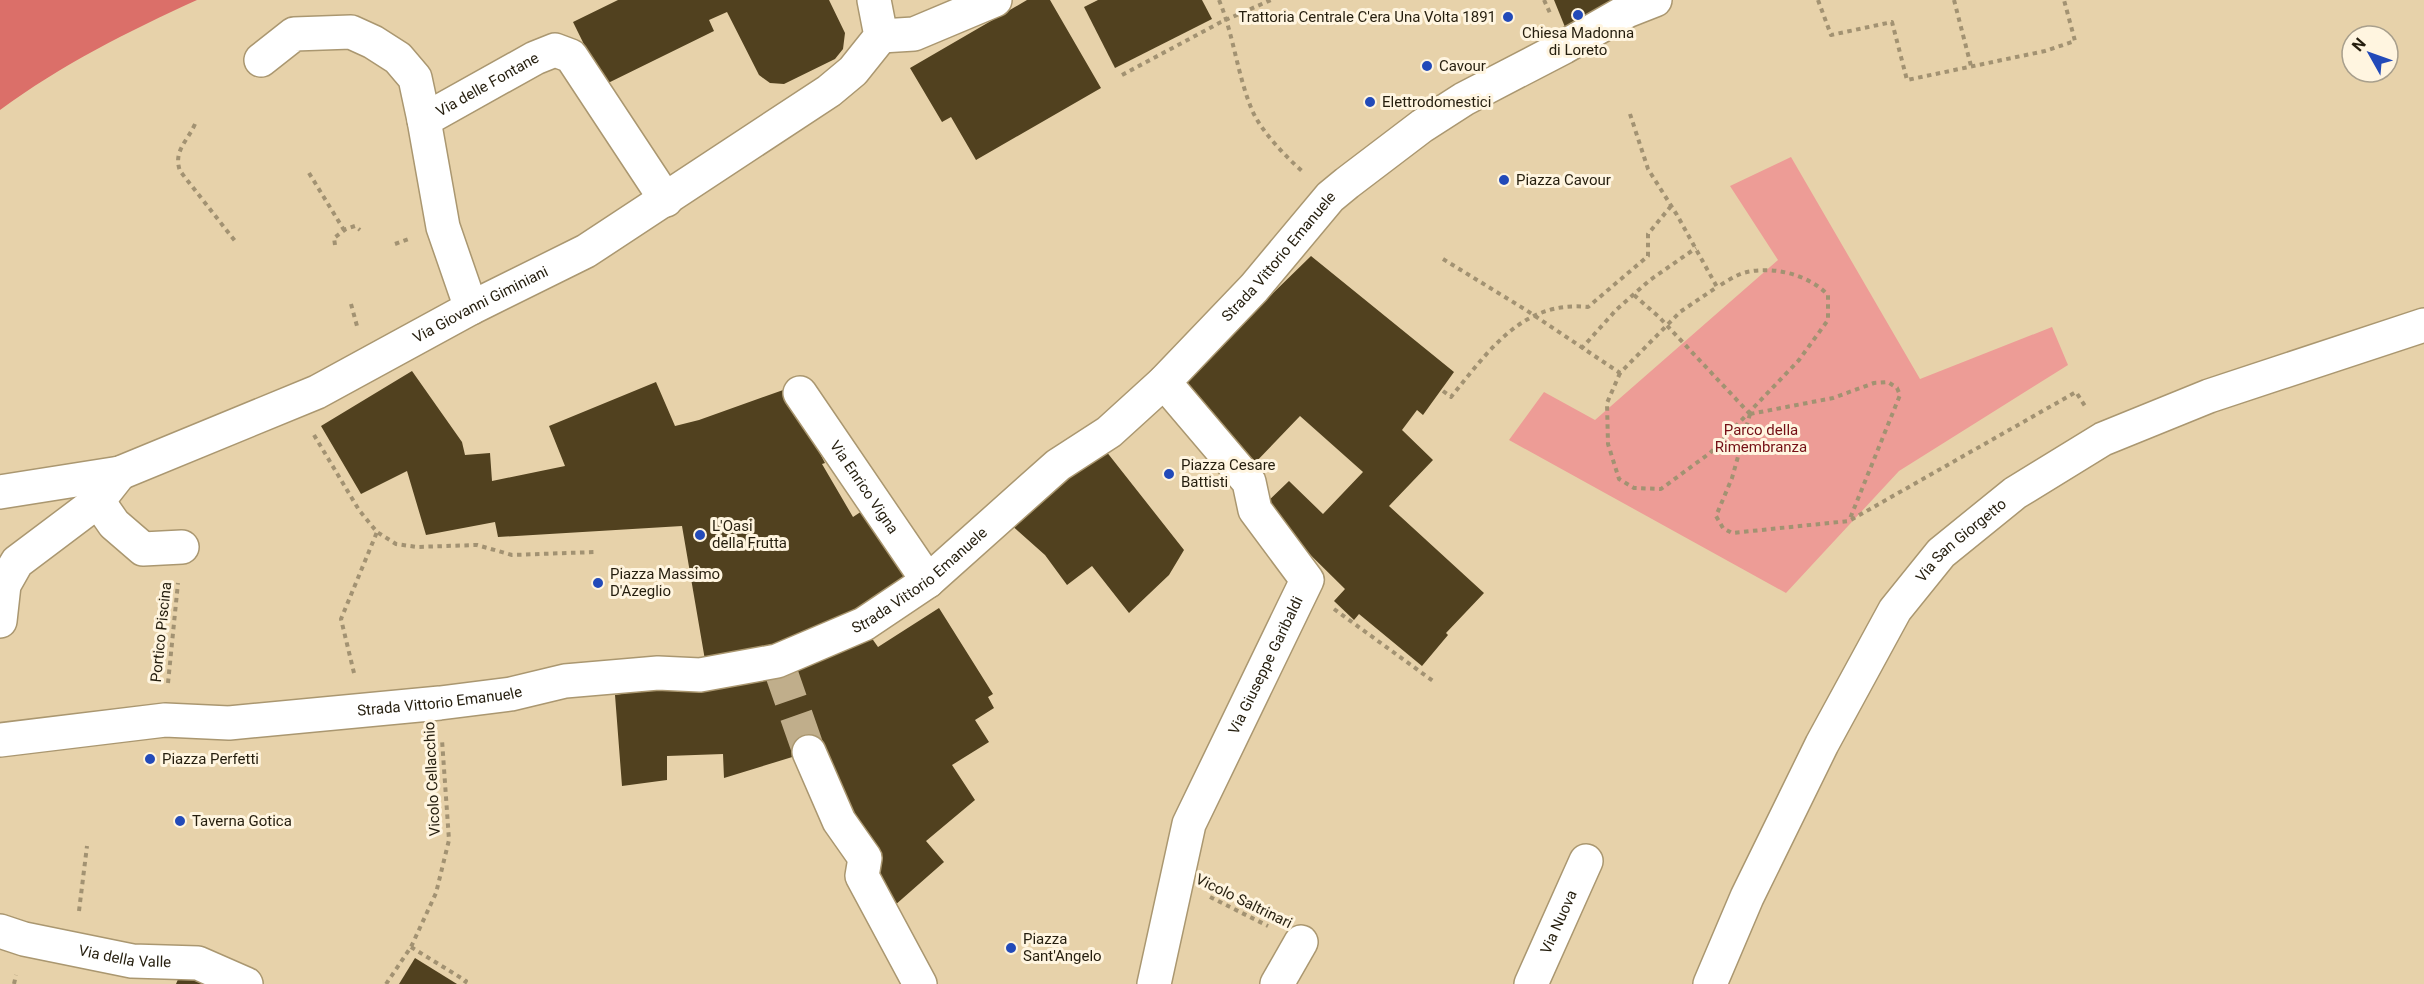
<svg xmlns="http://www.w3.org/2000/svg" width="2424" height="984" font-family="Roboto,sans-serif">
<rect width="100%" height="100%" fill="#e7d2aa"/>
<polygon fill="#ed9c96" points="1791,157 1920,379 2052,327 2068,365 1899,471 1786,593 1509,440 1544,392 1595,420 1778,260 1730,186"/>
<path fill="#db6f69" d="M 0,0 L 197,0 C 129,31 61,65 0,110 Z"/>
<g fill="#51411f">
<polygon points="618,0 829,0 845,33 843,49 835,59 784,84 770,83 759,75 727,12 709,20 714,31 604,85 573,22"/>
<polygon points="1027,0 1050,0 1101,88 976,160 951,117 942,122 910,68"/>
<polygon points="1098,0 1202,0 1212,19 1115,68 1084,7"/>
<polygon points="1554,0 1627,0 1628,3 1565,27"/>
<polygon points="1311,256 1454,372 1423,415 1417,410 1402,430 1433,460 1389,506 1484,593 1446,633 1448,635 1422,666 1359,614 1354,620 1334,601 1345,589 1262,507 1289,481 1323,514 1363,472 1300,416 1252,466 1184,380"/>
<polygon points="412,371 462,442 465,455 490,453 492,481 565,466 549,426 656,382 675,426 699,420 786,389 825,463 822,464 853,517 862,511 910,580 832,627 784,647 705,660 682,526 498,537 495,522 426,535 407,471 361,494 321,426"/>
<polygon points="1102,446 1184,550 1169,575 1129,613 1092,566 1067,585 1045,555 1009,523"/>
<polygon points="939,608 993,694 988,697 994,708 975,720 989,742 952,765 975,800 926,841 944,862 894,906 815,750 724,778 723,754 667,756 667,780 622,786 615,695 780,669 871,637 878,647"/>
<polygon points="415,958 457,984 399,984"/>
<polygon points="182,970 218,984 176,984"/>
</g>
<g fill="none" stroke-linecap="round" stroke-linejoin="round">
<polyline stroke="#c0ae8b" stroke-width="33" stroke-dasharray="33 16" stroke-linecap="butt" points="780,669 809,752"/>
<defs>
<g id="minor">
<polyline points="881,36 914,34 995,0"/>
<polyline points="261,60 294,34 351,32 373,42 398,58 415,78 424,120"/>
<path id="s1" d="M 471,308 L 443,227 L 424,120 L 535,58 L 555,50 L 571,56 L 666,200"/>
<path id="s2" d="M 800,393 L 928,581"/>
<path id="s3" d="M 0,492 L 120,473 L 317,392 L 471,308 L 586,251 L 829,91 L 853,71 L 881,36 L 874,0"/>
<polyline points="98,501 114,524 143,549 182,547"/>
<polyline points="0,621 4,585 17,562 98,501 120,473"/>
<path id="s4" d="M 0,740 L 165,720 L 229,723 L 440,703 L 511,694 L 565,681 L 658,673 L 700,675 L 777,661 L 864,624 L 928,581 L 1058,465 L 1109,432 L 1164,382 L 1254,288 L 1330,197 L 1347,183 L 1422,126 L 1464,99 L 1564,47 L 1627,11 L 1655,0"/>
<polyline points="809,752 839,821 865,858 862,876 920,984"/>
<path id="s5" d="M 0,931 L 24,939 L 132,961 L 198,963 L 246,984"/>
<path id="s6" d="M 1154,984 L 1189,824 L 1307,580 L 1255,510 L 1249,482 L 1164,382"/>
<polyline points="1277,984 1301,942"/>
<path id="s7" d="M 1531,984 L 1586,861"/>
<path id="s8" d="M 1710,984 L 1747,897 L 1822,744 L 1895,610 L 1941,553 L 2015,493 L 2103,439 L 2209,396 L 2424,325"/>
</g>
</defs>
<use href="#minor" stroke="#aa9770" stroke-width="36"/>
<g stroke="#a29272" stroke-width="4" stroke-dasharray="4.5 4.5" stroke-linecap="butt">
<path d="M 1219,0 C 1234,36 1237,74 1252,110 C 1261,131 1285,156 1302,171"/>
<polyline points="1544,0 1550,13"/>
<polyline points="1818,0 1831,35 1892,22 1907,80 2045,51 2075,41 2064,0"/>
<polyline points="1954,0 1971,66"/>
<polyline points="1122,75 1221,22 1271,0"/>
<path d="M 195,124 C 187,142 173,151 180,171 L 235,241"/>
<polyline points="309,173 344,230"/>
<polyline points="395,244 409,239"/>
<polyline points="335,245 334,238 346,229 355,226 360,230"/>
<polyline points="1443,259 1526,310 1620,373 1680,312 1717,287 1677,215 1648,169 1630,114"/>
<polyline points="1634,295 1659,317 1750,414"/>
<polyline points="351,304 357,326"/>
<polyline points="1581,349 1617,309 1650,280 1696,248"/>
<path d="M 1620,373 L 1607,403 L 1608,444 L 1619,479 L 1634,488 L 1661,489 L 1710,453 L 1799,360 L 1828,320 L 1828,295 C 1809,275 1775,266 1747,272 C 1737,274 1726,282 1717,287"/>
<path d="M 1443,391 L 1451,397 C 1488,352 1522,300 1588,307 L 1648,256 L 1648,234 L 1671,206"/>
<polyline points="1750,414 1732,478 1716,516 1723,528 1732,533 1849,521 2076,392 2085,406"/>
<polyline points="1750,414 1833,398 1874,383 1888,382 1897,388 1900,395 1849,521"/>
<polyline points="314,435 359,510 377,532 396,544 417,547 477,545 512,555 595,552"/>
<polyline points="1334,609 1433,681"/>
<polyline points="354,673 341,619 377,532"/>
<polyline points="168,683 178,583"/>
<polyline points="1210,897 1268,926"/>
<polyline points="79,911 87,846"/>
<polyline points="411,947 466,981 464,984"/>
<polyline points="14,984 16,975"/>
<polyline points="386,984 411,947 436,893 449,840 442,740"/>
</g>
<use href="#minor" stroke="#fff" stroke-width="33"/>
</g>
<g fill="#224ab9" stroke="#fff5e0" stroke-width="2">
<circle cx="1578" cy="15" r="6"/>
<circle cx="1508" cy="17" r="6"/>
<circle cx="1427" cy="66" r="6"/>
<circle cx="1370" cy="102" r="6"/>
<circle cx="1504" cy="180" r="6"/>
<circle cx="1169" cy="474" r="6"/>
<circle cx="700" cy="535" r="6"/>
<circle cx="598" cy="583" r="6"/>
<circle cx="150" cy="759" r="6"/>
<circle cx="180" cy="821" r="6"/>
<circle cx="1011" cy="948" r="6"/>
</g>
<g text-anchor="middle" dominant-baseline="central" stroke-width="6" stroke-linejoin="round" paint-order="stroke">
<g font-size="15" fill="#251e0e" stroke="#fff5e0" text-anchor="start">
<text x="1496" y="17" text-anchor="end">Trattoria Centrale C'era Una Volta 1891</text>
<text x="1578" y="33" text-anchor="middle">Chiesa Madonna<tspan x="1578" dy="17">di Loreto</tspan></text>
<text x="1439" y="66">Cavour</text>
<text x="1382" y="102">Elettrodomestici</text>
<text x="1516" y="180">Piazza Cavour</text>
<text x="1181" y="465">Piazza Cesare<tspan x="1181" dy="17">Battisti</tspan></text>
<text x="712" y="526">L'Oasi<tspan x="712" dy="17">della Frutta</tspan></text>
<text x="610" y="574">Piazza Massimo<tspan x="610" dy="17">D'Azeglio</tspan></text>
<text x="162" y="759">Piazza Perfetti</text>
<text x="192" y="821">Taverna Gotica</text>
<text x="1023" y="939">Piazza<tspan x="1023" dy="17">Sant'Angelo</tspan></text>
</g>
<g font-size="15" fill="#251e0e" stroke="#fff5e0">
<text stroke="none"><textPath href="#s1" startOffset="267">Via delle Fontane</textPath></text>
<text stroke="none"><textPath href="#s4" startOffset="1434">Strada Vittorio Emanuele</textPath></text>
<text stroke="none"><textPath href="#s3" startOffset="520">Via Giovanni Giminiani</textPath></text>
<text stroke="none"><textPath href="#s2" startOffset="114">Via Enrico Vigna</textPath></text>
<text stroke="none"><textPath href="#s8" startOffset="514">Via San Giorgetto</textPath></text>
<text stroke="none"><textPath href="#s4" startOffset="948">Strada Vittorio Emanuele</textPath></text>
<text transform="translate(161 632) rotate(-84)">Portico Piscina</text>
<text stroke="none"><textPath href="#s6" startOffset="340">Via Giuseppe Garibaldi</textPath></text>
<text stroke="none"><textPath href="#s4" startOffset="442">Strada Vittorio Emanuele</textPath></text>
<text transform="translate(432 779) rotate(-93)">Vicolo Cellacchio</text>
<text transform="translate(1244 901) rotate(26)">Vicolo Saltrinari</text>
<text stroke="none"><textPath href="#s7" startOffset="68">Via Nuova</textPath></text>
<text stroke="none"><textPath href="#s5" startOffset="128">Via della Valle</textPath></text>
</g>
<g font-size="15" fill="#741016" stroke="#fff5e0">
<text x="1761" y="430">Parco della<tspan x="1761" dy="17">Rimembranza</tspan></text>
</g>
</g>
<g transform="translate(2370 54) rotate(310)"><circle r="28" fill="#fff5e0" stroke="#a89f8c" stroke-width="1.5"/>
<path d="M0-4.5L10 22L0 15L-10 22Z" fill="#224ab9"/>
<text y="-9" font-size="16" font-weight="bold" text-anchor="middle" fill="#251e0e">N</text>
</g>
</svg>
